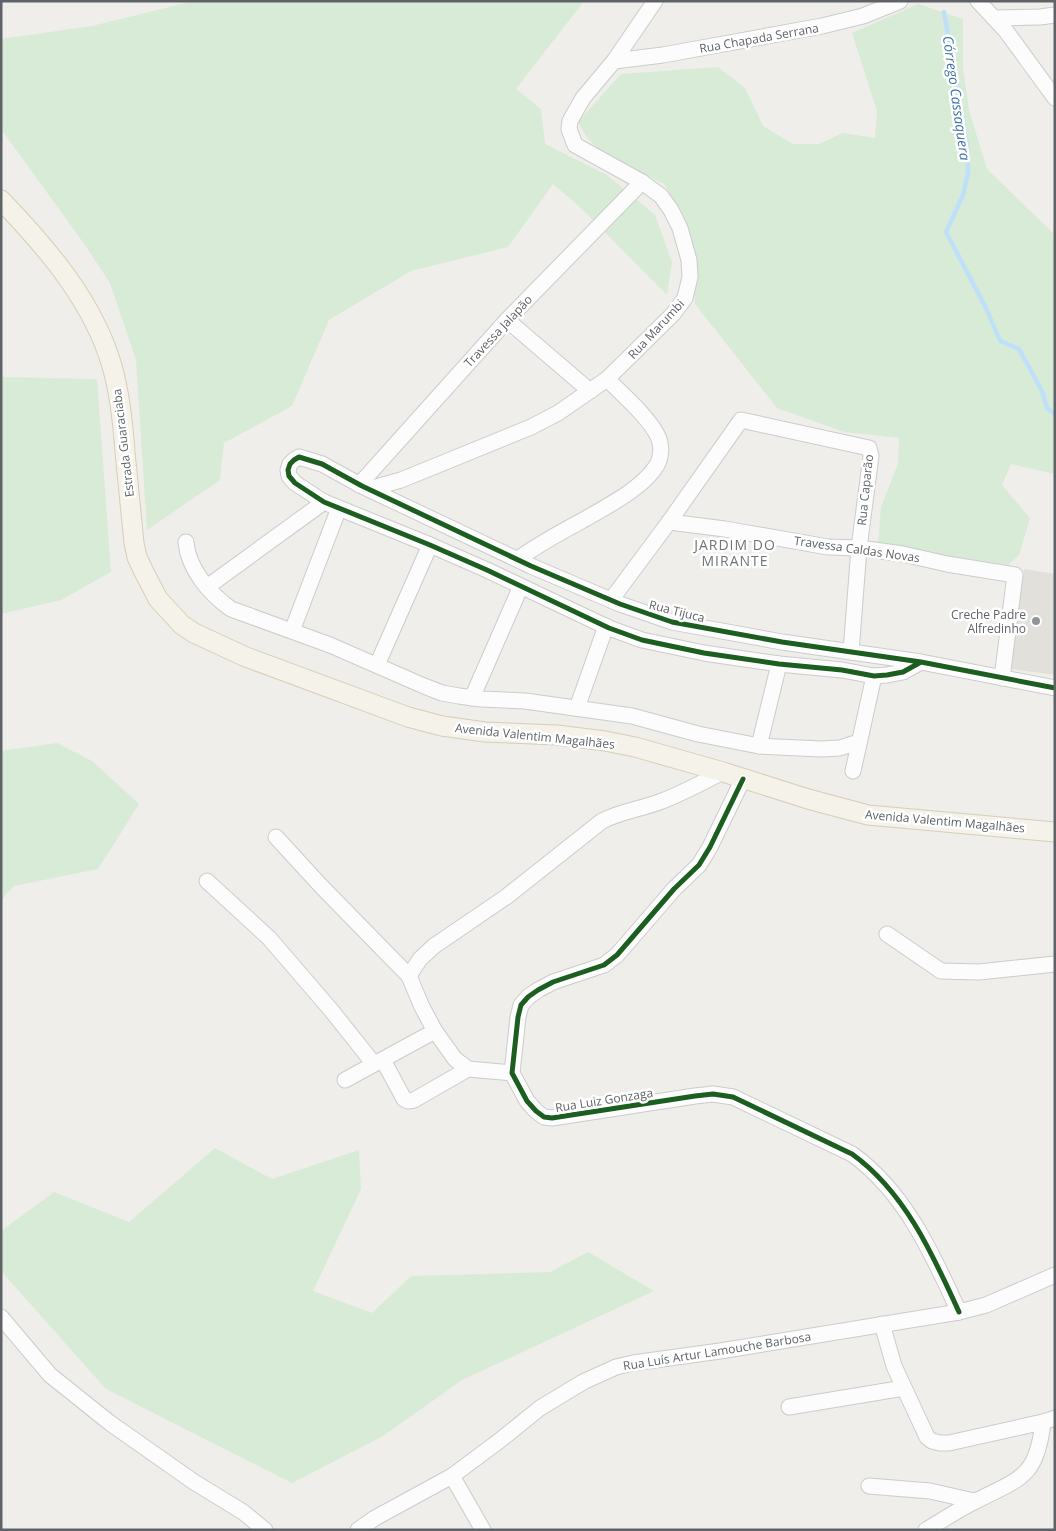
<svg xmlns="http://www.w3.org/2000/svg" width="1056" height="1531" font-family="'Open Sans',sans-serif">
<rect width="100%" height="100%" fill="#efeeea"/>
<polygon fill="#e2e0da" points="1024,569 1055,574 1055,675 1010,669"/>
<g fill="#d8ebd6">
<polygon points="194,1 584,1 516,89 541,109 545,144 607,175 655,215 672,262 667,295 582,209 553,184 508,247 411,271 329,320 292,406 224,443 220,480 147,530 136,360 110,283 85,245 1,129 1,39 92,26"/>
<polygon points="918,4 963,19 963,68 969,110 987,169 1055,235 1055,474 1011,464 1002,485 1030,518 1019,555 1008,565 878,545 881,507 898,464 899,438 844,432 777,408 695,304 692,242 684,216 664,184 604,154 588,139 578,122 621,74 718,67 745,88 763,126 793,144 819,144 843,133 875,138 877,111 852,33"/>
<polygon points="1,377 97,379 111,572 61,600 1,614"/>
<polygon points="57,743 92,761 139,804 98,869 14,886 1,900 1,751"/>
<polygon points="215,1148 272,1179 359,1150 361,1189 313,1291 372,1313 411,1276 550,1272 588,1252 654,1291 462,1380 383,1436 292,1483 106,1389 1,1271 1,1231 54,1192 129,1222"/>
</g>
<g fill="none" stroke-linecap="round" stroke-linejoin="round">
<polyline stroke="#bfe0f9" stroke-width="4.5" points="944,12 967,145 968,173 963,195 946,232 987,310 1000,341 1019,349 1042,391 1047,408 1055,414"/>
<defs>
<g id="minor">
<polyline points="978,1 1006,31 1055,98"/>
<polyline points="994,18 1040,17 1055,15"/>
<polyline points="614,61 663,55 822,26 863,16 900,1"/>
<polyline points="507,320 590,391"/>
<polyline points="359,485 507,320 642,182"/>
<polyline points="369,489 401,480 531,427 558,413 607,379 673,314 685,298 690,277 689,260 680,228 671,210 661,196 642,182 575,145 569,129 570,121 583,98 614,61 655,1"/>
<polyline points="669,522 725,529 828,547 859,548 903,554 947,564 1015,575 1002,678"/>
<path d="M 186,542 C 188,569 210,594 231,609 L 330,645 L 424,686 L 442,693 L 459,696 L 481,699 L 525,701 L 632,716 L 698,734 L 759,746 L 821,749 L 840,748 L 858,742"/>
<path d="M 518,559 C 540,543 563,531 587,518 C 609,505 643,488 657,465 C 661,458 662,447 659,439 C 652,420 622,394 607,379"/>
<polyline points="207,587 324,502"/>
<polyline points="611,600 669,522 741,420 869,448 871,456 859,548 851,652"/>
<polyline points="292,631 339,508"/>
<polyline points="921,662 903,672 887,675 874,676 842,670 779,664 704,653 642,640 609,628 487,570 430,545 324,502 295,483 289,476 288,470 290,464 294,460 299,457 322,464 362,486 531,566 620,604 672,622 782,642 921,662 1055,688"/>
<polyline points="377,665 430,545"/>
<polyline points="472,698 521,586"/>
<polyline points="577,708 606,626"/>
<polyline points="759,746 779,664"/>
<polyline points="853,771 874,676"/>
<path d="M 743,779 L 710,847 L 699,865 L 674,889 L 617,955 L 604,965 L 553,982 L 538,990 L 528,997 L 521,1005 L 518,1017 L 512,1073 L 527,1101 L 536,1111 L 544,1117 L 552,1118 L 695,1096 L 713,1094 L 733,1097 L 852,1154 C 905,1192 933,1255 959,1312"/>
<polyline points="276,837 321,886 409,976 422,1007 435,1031 455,1059 468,1069 512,1073"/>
<polyline points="207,881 269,938 331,1010 374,1064"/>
<polyline points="887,934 941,971 979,972 1055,964"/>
<path d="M 409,976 L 420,959 L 434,946 L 506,897 L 602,821 C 621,811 642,809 662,801 C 683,793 703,782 723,772"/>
<polyline points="383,1060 404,1099 408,1101 414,1100 468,1069"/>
<polyline points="345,1080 435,1031"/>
<polyline points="1,1317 50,1375 110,1423 194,1482 243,1512 265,1530"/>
<polyline points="882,1324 894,1366 927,1437 932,1441 940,1443 949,1443 1043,1422 1055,1418"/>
<polyline points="789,1407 904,1388"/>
<polyline points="452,1476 483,1530"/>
<polyline points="869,1486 930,1491 974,1501"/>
<polyline points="358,1530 375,1518 452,1476 499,1441 540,1408 583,1382 616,1367 633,1363 720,1351 959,1312 986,1305 1055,1275"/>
<path d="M 926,1530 C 943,1520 959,1509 976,1501 C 1021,1478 1037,1477 1043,1422"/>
</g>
<path id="major" d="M 1,200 C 47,248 93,301 112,366 C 120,394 123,423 125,452 C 128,482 131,512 134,543 L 137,557 L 143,570 L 158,599 L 182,625 L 194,633 L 246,657 L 408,717 L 442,726 L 485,732 L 557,735 L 605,741 L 635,747 L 723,772 L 808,799 L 868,815 L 1055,832"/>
</defs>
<use href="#minor" stroke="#cbcccc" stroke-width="17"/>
<use href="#major" stroke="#d7ceb8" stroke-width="21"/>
<use href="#minor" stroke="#fdfcfc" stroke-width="15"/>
<use href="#major" stroke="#f4f2e9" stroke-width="19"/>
<defs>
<g id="cycleway">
<polyline points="921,662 903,672 887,675 874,676 842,670 779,664 704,653 642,640 609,628 487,570 430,545 324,502 295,483 289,476 288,470 290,464 294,460 299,457 322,464 362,486 531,566 620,604 672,622 782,642 921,662 1055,688"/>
<path d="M 743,779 L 710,847 L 699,865 L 674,889 L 617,955 L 604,965 L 553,982 L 538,990 L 528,997 L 521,1005 L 518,1017 L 512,1073 L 527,1101 L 536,1111 L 544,1117 L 552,1118 L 695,1096 L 713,1094 L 733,1097 L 852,1154 C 905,1192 933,1255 959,1312"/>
</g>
</defs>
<use href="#cycleway" stroke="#fff" stroke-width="8"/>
<use href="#cycleway" stroke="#1b5e20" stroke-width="5"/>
</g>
<circle fill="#919496" stroke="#fff" stroke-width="2" cx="1036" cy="621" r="5"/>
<g text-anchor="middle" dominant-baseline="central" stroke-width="5" stroke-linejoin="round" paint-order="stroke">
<g font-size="12" fill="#5f6368" stroke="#fff">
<text transform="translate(759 38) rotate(-10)">Rua Chapada Serrana</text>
<text transform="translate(656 329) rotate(-47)">Rua Marumbi</text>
<text transform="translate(498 331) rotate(-47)">Travessa Jalapão</text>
<text transform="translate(123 443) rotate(-97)">Estrada Guaraciaba</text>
<text transform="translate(865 490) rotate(-84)">Rua Caparão</text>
<text transform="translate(857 549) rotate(8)">Travessa Caldas Novas</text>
<text transform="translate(677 611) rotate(14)">Rua Tijuca</text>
<text transform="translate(535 736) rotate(6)">Avenida Valentim Magalhães</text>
<text transform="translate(945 821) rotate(5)">Avenida Valentim Magalhães</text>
<text transform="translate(604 1100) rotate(-9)">Rua Luiz Gonzaga</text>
<text transform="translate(717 1351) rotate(-9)">Rua Luís Artur Lamouche Barbosa</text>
</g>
<g font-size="12" fill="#5f6368" stroke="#fff" text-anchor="end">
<text x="1026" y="614">Creche Padre<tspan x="1026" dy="14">Alfredinho</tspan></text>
</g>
<g font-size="14" font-style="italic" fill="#4174aa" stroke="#fff">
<text transform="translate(957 98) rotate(82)">Córrego Cassaquera</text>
</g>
<g font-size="14" letter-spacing="1" fill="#70757a" stroke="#fff">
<text x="735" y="544">JARDIM DO<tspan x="735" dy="16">MIRANTE</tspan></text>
</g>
</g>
<rect width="1056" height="1531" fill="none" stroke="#5f6368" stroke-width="5"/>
</svg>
